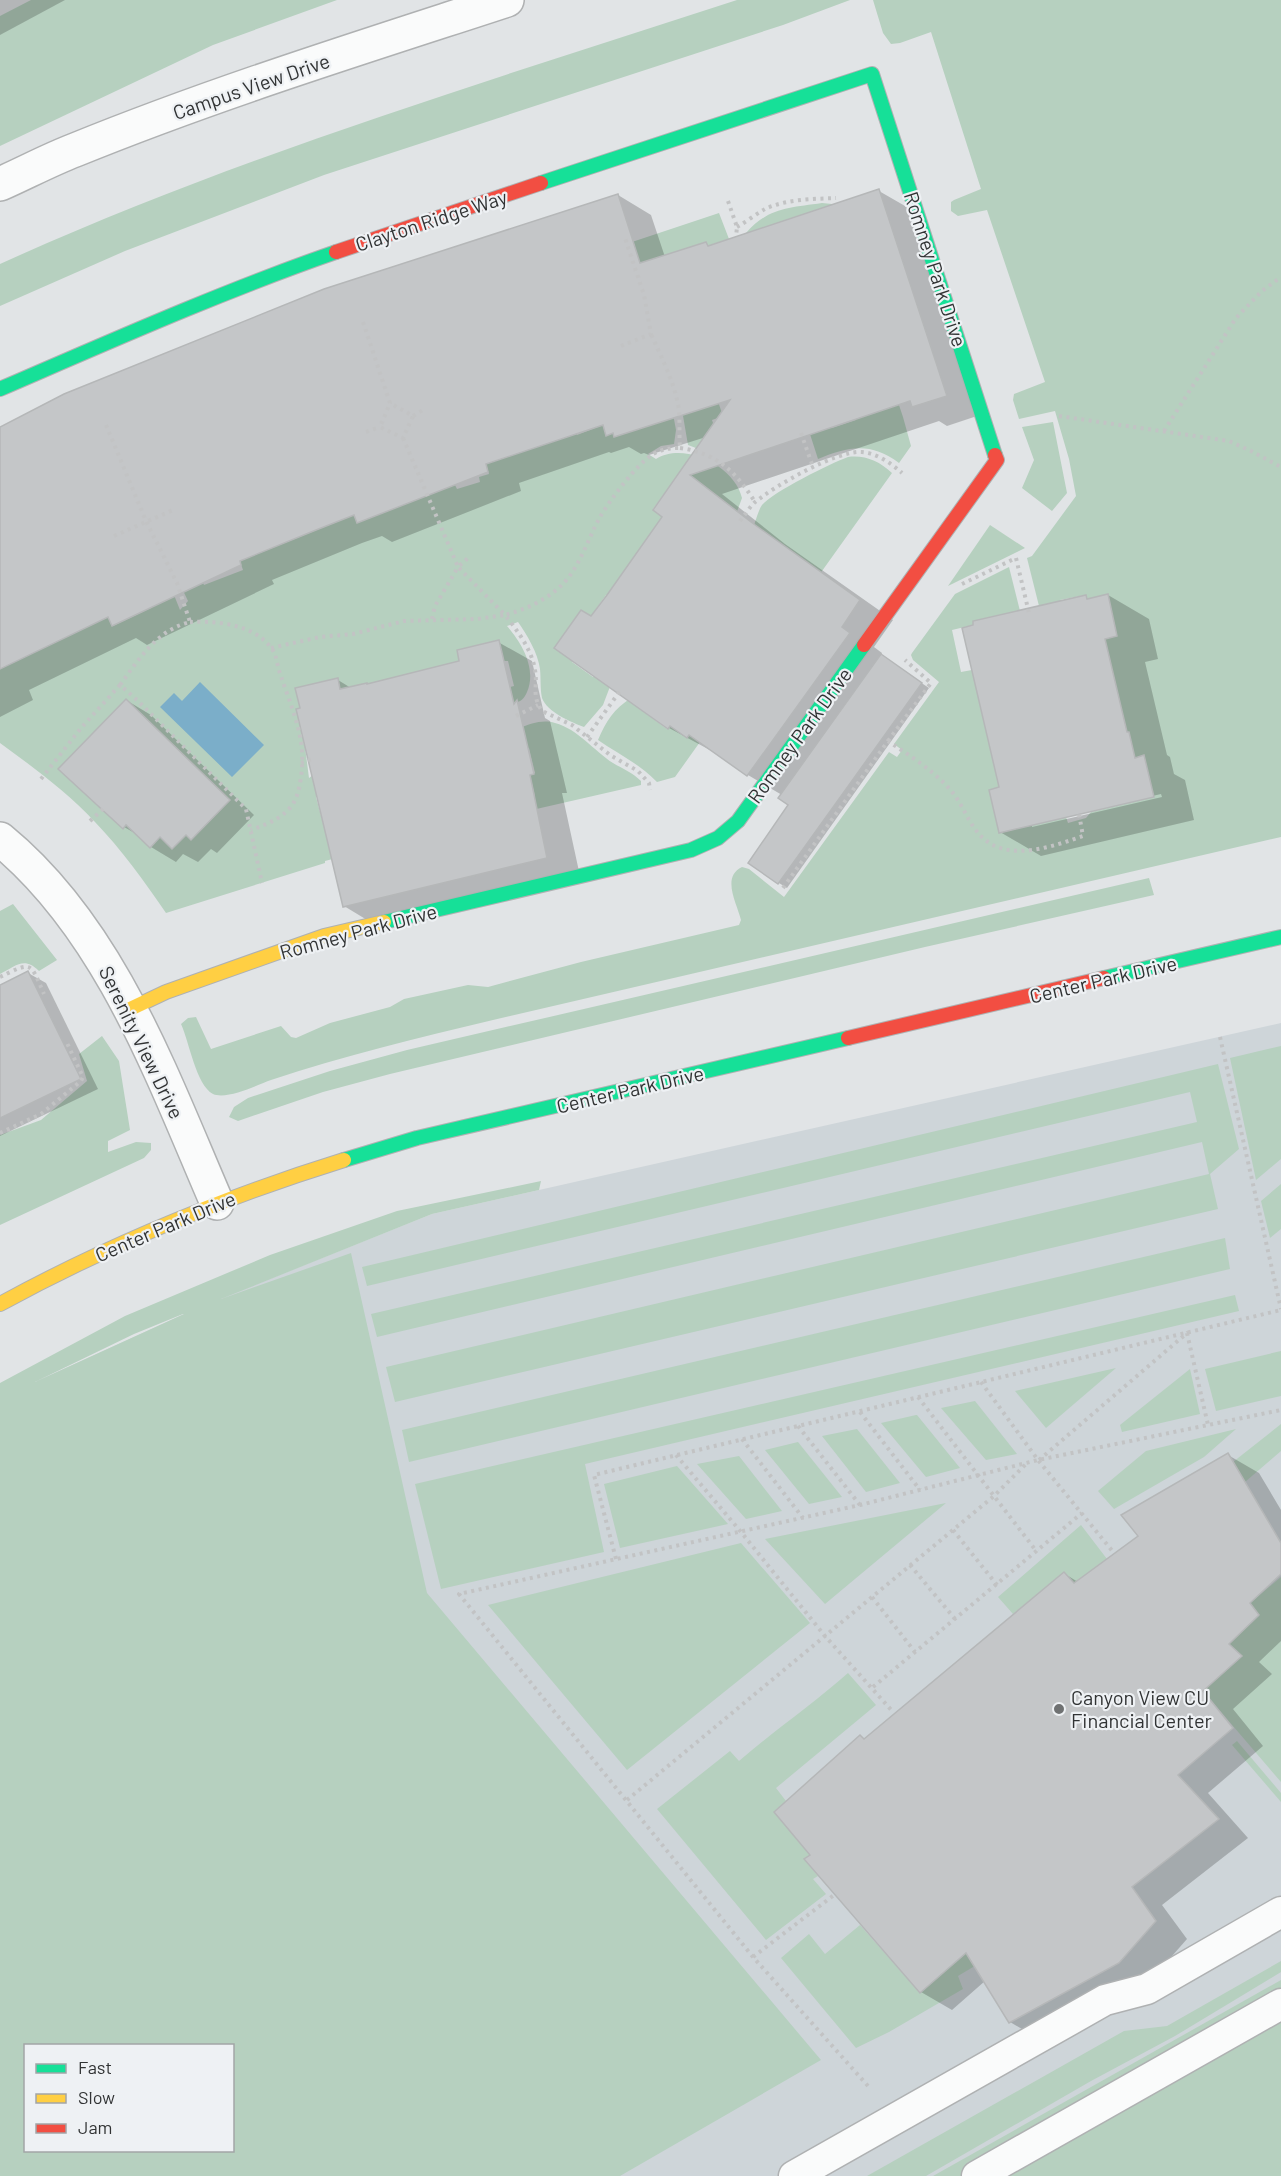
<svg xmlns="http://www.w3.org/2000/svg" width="1281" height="2176" viewBox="0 0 1281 2176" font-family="Barlow,sans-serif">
	<rect width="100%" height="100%" fill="#e1e4e6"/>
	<path fill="#ced5d9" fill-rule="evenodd" d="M 1281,1023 L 1281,2176 L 0,2176 L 0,1398 L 202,1306 L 432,1214 ZM 26,2046 L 232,2046 L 232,2150 L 26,2150 Z"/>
	<g fill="#b6d0bf" fill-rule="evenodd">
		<polygon points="31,0 337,0 213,45 0,146 0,16"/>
		<path d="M 737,0 L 850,0 L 783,25 L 324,175 L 125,251 L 0,306 L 0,264 C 238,156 489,81 737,0 Z"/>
		<path d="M 873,0 L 1281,0 L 1281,837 L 493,1020 C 418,1038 343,1056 271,1080 C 257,1085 227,1100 213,1094 C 196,1085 189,1041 181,1024 L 188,1018 L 196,1017 L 211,1049 L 281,1026 L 291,1037 L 296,1038 L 330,1023 L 390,1007 L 404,999 L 468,985 L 488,987 L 581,962 L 739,925 L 741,920 C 737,903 721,877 742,867 L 749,869 L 784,897 L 889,752 L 897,757 L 902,750 L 894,744 L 939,682 L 913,660 L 911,655 L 912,653 L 955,594 L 1009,567 L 1021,615 L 999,615 L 973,621 L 973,625 L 952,630 L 961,672 L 972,670 L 999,787 L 989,790 L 999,833 L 1066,817 L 1068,823 L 1086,818 L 1091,812 L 1154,797 L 1144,756 L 1135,758 L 1129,732 L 1127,732 L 1105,639 L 1117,636 L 1108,594 L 1087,599 L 1085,595 L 1060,600 L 1061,606 L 1040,610 L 1027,558 L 1032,556 L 1076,496 L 1069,459 L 1055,411 L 1019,419 L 1013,400 L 1014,394 L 1045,382 L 987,210 L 958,216 L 951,211 L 951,202 L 954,200 L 981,189 L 931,32 L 900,43 L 891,44 L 883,33 Z"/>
		<path d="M 822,203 L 832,204 L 903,417 L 911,446 L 899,463 C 871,442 849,446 818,459 L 809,431 L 831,424 L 832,428 L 856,420 L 856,415 L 746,233 C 769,207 789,208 822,203 Z"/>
		<polygon points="719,213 729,239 707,246 705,242 679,251 714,390 723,416 712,420 725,459 688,445 681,404 632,242"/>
		<path d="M 671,403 L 676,430 L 674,444 L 661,446 L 648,454 L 656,459 C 684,441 735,466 742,498 L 735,517 L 677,476 L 653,509 L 662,517 L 609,596 L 606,595 L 591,616 L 581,610 L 557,644 L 575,658 L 572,662 L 593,677 L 597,674 L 611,684 L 603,705 L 584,727 C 571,722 547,712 542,698 C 540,688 541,679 540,669 C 538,653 527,635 518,622 L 507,626 C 522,643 537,669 527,692 C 524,699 521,702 513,703 L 510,687 L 514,686 L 508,661 L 503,661 L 498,640 L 457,650 L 459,661 L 368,686 L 367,683 L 340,689 L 338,679 L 300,708 L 309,778 L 316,773 L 320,796 L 316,797 L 323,823 L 494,806 L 535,796 L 530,775 L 535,773 L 529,748 L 524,749 L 519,728 C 531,724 542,719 555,723 C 578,729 594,751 613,763 C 623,769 632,772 641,781 L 641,785 L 410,838 L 325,861 L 325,863 L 166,913 C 144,881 122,850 95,822 C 67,792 33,767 0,743 L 0,669 L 108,617 L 113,626 L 151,608 L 141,586 L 172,590 L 180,610 L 188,601 L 170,563 L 195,565 L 204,585 L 243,570 L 240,561 L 354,515 L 357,523 L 395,508 L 443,466 L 449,487 L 455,485 L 457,489 L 480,482 L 479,477 L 489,474 L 486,464 L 575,432 L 577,435 L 603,425 L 606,435 L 613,433 L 614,437 L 639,429 Z"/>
		<polygon points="1053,422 1067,493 1052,511 1022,488 1034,460 1022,427"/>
		<path d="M 848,457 C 865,455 879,461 892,473 L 675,777 L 657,782 C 640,764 618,754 598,740 C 606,721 614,709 631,698 L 644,712 L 667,729 L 670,726 L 687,738 L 712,703 L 755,522 C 757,517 759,509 762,505 C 773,492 831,463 848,457 Z"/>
		<polygon points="990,525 1025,548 948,586"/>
		<polygon points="1149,878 1154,895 925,947 390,1074 323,1092 238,1121 229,1117 234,1107 248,1098 330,1071 407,1050"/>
		<path d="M 13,904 L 57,960 L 39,971 C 24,956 16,966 0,974 L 0,911 Z"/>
		<polygon points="102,1036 119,1061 130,1130 108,1141 108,1152 136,1142 151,1143 151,1150 144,1158 0,1225 0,1135 41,1120 87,1081 79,1054"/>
		<polygon points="1281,1046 1281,1159 1256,1180 1230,1058"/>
		<polygon points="1218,1064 1239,1149 1210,1174 1218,1209 395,1402 386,1367 1209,1174 1202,1142 377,1337 371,1314 1197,1122 1190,1092 367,1286 362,1267"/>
		<path d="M 541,1181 L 539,1190 L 432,1214 L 221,1299 L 351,1253 L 427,1593 L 821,2060 L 620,2176 L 0,2176 L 0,1383 L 125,1316 L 270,1255 L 397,1211 ZM 183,1314 L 184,1314 L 35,1382 L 134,1334 ZM 26,2046 L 232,2046 L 232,2150 L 26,2150 Z"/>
		<polygon points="1281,1184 1281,1229 1270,1238 1261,1201"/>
		<polygon points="1225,1238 1230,1269 409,1462 402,1430"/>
		<polygon points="1235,1295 1239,1311 585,1464 604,1552 441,1589 415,1484"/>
		<polygon points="1281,1351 1281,1396 1216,1411 1205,1369"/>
		<polygon points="1116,1368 1046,1428 1015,1391"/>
		<polygon points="1190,1369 1200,1414 1122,1432 1120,1425"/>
		<polygon points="975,1401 1017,1454 986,1460 941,1408"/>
		<polygon points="916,1415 917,1415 960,1468 926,1477 881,1423"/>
		<polygon points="1281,1424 1281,1451 1245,1482 1233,1462"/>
		<polygon points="857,1429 900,1483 866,1492 822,1436"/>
		<polygon points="1236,1429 1204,1457 1114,1509 1098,1491 1146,1451"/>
		<polygon points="798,1442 842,1497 809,1504 765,1450"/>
		<polygon points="739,1456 782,1511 746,1519 697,1464"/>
		<polygon points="677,1466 728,1524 620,1548 604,1484"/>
		<polygon points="946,1503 825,1604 765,1539"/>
		<polygon points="1081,1525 1107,1559 1084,1595 1064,1572 1013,1614 998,1597"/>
		<polygon points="741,1543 810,1623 627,1770 488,1605"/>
		<polygon points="1281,1577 1281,1782 1203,1691 1242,1656 1229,1644 1259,1616 1250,1603"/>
		<path d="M 848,1673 L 876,1705 L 776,1788 L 786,1801 L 774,1812 L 810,1855 L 804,1859 L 818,1876 L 813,1879 L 826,1894 L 766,1940 L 657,1809 L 730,1751 L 739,1761 C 775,1730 813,1704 848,1673 Z"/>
		<polygon points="1237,1741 1281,1793 1281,1802 1232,1745"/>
		<polygon points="1051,1876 1025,1936 958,1976 963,1989 889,2032 856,2048 781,1958 809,1934 825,1954 860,1925 920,1993"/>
		<polygon points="1281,1961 1281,1972 1175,2036 1091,2081 926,2176 867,2176 1124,2031 1167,2026"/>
		<polygon points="1281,1980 1281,2176 933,2176"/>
	</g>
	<polygon fill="#7baec9" points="200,682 264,745 232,777 160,707 174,693 182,701"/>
	<g fill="#0003" fill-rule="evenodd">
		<polygon points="0,0 65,0 0,35"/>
		<polygon points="879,191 912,210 980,415 947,426 939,421 722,494 785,544 893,620 874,647 882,653 881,656 929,688 787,888 779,883 791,805 782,795 748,775 721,756 669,728 592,618 664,516 706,437 649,455 644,453 641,454 629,447 611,453 609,452 519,483 521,491 392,542 382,536 362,543 272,580 274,584 147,645 136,638 29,690 33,700 0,717 0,428 618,195 651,215 665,257 705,243 711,247"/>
		<path d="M 1108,595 L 1149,619 L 1158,659 L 1145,662 L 1167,755 L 1170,757 L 1174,774 L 1185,780 L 1194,820 L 1041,856 L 1000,832 L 1000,788 L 1085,597 L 1091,600 ZM 1161,794 L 1162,797 L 1032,827 L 1032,824 Z"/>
		<polygon points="498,642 532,661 545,718 550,721 567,793 562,793 580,876 377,926 344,906 338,680 351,688 461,662"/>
		<polygon points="126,700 151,715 254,815 217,853 211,849 198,862 183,854 176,862 151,847 140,836 124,827"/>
		<polygon points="28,973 46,983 98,1089 0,1136 0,987"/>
		<polygon points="1228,1455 1259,1473 1281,1510 1281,1641 1259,1662 1272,1674 1233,1709 1263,1746 1208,1793 1248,1838 1162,1905 1187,1939 1150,1981 1041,2040 1010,2022 985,1981 952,2010 921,1992 812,1855 860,1737 866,1740 1065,1574 1078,1582 1141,1536"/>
	</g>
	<g fill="#c4c6c8" stroke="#b5b7b8" stroke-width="1.5">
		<polygon points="879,189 947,396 912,407 910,401 690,475 751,522 860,600 842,627 850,633 747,776 689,735 687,738 670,726 668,729 554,648 581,610 591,616 607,595 662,517 653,510 730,400 614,437 613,433 606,436 603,425 486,464 488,472 357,523 354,515 316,530 240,561 241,565 112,626 108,617 0,669 0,427 64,394 324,289 618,194 640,263 706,242 708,246"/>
		<polygon points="1108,594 1117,636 1105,639 1127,732 1129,732 1135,758 1144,755 1154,797 999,833 989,790 999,787 962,628 973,625 973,621 1086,595 1087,599"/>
		<polygon points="499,640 514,704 517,700 534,774 530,775 547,858 343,907 296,709 300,708 295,688 338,678 340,689 367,683 367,684 459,661 457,650"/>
		<polygon points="881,654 922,683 778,884 748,863 788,805 778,798"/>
		<polygon points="126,699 230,800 191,840 186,835 172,849 160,837 150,848 126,825 123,829 58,769"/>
		<polygon points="28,971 81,1079 0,1118 0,985"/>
		<polygon points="1228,1453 1281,1543 1281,1574 1250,1603 1259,1615 1229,1644 1242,1656 1203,1691 1233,1728 1178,1775 1219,1819 1132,1887 1156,1921 1119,1963 1009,2023 966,1953 920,1993 804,1859 810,1855 774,1812 860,1735 864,1739 1064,1572 1074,1583 1138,1536 1121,1515"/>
	</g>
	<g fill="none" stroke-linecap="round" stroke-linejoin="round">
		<g stroke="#afb1b2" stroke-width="33">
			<g id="lane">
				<polyline points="794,2176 1105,2000 1147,1989 1281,1912"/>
				<polyline points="977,2176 1281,2004"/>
			</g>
		</g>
		<g stroke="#afb1b2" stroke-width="36">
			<g id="street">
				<path d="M 0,184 C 25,173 49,160 75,150 C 215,93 363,47 507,0"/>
				<path d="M 0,839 C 110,929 162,1076 217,1203"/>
			</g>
		</g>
		<g stroke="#afb1b2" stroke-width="16">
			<g id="fast">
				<polyline points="541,183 872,74 995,455"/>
				<path d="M 0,389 C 111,341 221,292 336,252"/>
				<polyline points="384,922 691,850 718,838 738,821 864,645"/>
				<polyline points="1104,978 1281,937"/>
				<polyline points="344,1160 417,1138 848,1038"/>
			</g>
		</g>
		<g stroke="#afb1b2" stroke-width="16">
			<g id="slow">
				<polyline points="130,1009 166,992 324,936 384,922"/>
				<path d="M 0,1304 C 110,1244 225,1197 344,1160"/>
			</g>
		</g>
		<g stroke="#afb1b2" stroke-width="16">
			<g id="jam">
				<polyline points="336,252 541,183"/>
				<polyline points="864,645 997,460 995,455"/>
				<polyline points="848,1038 1104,978"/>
			</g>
		</g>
		<g stroke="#c2c3c4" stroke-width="4" stroke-dasharray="3 4.5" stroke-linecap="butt">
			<polyline points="728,201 737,227 736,237"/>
			<path d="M 737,227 C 746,222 756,214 765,209 C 786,199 813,199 836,198"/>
			<polyline points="363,322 390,403 380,427 403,438 413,416 390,403"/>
			<polyline points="621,346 651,334 644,295 625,238"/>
			<polyline points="413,416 423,410"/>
			<polyline points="1059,416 1229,441 1251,451 1281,467"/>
			<path d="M 106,425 L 146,521 L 177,583 L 190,622 C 157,630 139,659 120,685"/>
			<polyline points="1164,431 1236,318 1262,291 1281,277"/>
			<polyline points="366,432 380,427"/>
			<polyline points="801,433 813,467"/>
			<polyline points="403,438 458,567 469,557"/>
			<path d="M 680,448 C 717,453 736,472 755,502"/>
			<path d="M 740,521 C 745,515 749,508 754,503 C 774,486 837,450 862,452 C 876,453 891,463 902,473"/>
			<polyline points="114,536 173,510"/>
			<polyline points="962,584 1016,558 1029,613"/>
			<path d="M 432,619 L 435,606 L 458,567 L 505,615 C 528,609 553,597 568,578 C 582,560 589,537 600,517 C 610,500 636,465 653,454 C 662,449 670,448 680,448 C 679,436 680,423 679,410 C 675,383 662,359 651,334"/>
			<path d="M 190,622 C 212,621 241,623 260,637 C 266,641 272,648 275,654 C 277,661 278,669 281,676 C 288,698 301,728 302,751 C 303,766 301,791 293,804 C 282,819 267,824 251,830"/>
			<path d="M 271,648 L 320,637 L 353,634 L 404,621 L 477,619 L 505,615 C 517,630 532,650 535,670 C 538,686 531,695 542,711 L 572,725 L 610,755 L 638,771 L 649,783 L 650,790"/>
			<polyline points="516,716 538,705"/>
			<polyline points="587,737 620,691"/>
			<polyline points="888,741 931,683 905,660"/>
			<polyline points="301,763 312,759"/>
			<polyline points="41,779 81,728 120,685 138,701 246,809 262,883"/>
			<polyline points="90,821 103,809"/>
			<path d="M 783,888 L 888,741 C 910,756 935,771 953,793 C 964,807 970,827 984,839 C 1011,862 1054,846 1083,836 L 1079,814"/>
			<path d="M 0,977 C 33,961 30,962 44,994"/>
			<polyline points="1220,1037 1281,1309"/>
			<polyline points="0,1133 41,1114 81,1081 83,1077 66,1041"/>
			<polyline points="981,1382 1038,1460 1114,1553"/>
			<polyline points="918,1397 1037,1552"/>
			<polyline points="860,1412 920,1490"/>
			<polyline points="798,1426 860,1505"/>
			<polyline points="742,1439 803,1518"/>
			<polyline points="676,1455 741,1532 825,1636 893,1712"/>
			<polyline points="1039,1460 1187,1333 1208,1425"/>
			<polyline points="953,1530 997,1585"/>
			<polyline points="616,1559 594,1475 1281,1310"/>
			<polyline points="910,1565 955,1619"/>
			<polyline points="872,1597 915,1652"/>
			<polyline points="873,1687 1082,1513"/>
			<polyline points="627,1800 994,1496 1026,1464"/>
			<polyline points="753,1957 834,1895"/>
			<polyline points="868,2086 753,1957 459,1594 860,1505 1038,1460 1281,1410"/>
		</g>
		<use href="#lane" stroke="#fafbfb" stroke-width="30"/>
		<use href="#street" stroke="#fafbfb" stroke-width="33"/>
		<use href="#fast" stroke="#16e098" stroke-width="14"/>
		<use href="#slow" stroke="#ffcf43" stroke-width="14"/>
		<use href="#jam" stroke="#f24e42" stroke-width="14"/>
	</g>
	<circle fill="#6f7172" stroke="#eef1f4" stroke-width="2" cx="1059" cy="1709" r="6"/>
	<g text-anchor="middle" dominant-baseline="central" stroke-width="4.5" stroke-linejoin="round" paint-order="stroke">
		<g font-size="20" fill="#313334" stroke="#eef1f4">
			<text transform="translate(251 86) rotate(-19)">Campus View Drive</text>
			<text transform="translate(431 220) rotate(-18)">Clayton Ridge Way</text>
			<text transform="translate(936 269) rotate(72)">Romney Park Drive</text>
			<text transform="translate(799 735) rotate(-54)">Romney Park Drive</text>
			<text transform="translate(358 931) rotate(-15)">Romney Park Drive</text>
			<text transform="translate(1103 979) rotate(-13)">Center Park Drive</text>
			<text transform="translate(142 1042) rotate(64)">Serenity View Drive</text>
			<text transform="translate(630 1089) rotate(-13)">Center Park Drive</text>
			<text transform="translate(165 1226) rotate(-23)">Center Park Drive</text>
		</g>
		<g font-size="20" fill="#313334" stroke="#eef1f4" text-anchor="start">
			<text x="1071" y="1697">Canyon View CU<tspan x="1071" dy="23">Financial Center</tspan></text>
		</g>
	</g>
	<rect x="24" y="2044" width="210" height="108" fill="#eef1f4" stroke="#a2a5a7" stroke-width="1.5"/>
	<rect x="36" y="2064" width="30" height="9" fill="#16e098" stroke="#a2a5a7" stroke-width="1.5"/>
	<text x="78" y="2074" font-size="18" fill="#313334">Fast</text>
	<rect x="36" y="2094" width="30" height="9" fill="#ffcf43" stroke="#a2a5a7" stroke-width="1.5"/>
	<text x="78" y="2104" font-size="18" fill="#313334">Slow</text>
	<rect x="36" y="2124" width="30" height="9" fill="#f24e42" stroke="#a2a5a7" stroke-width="1.5"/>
	<text x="78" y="2134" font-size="18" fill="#313334">Jam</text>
</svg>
